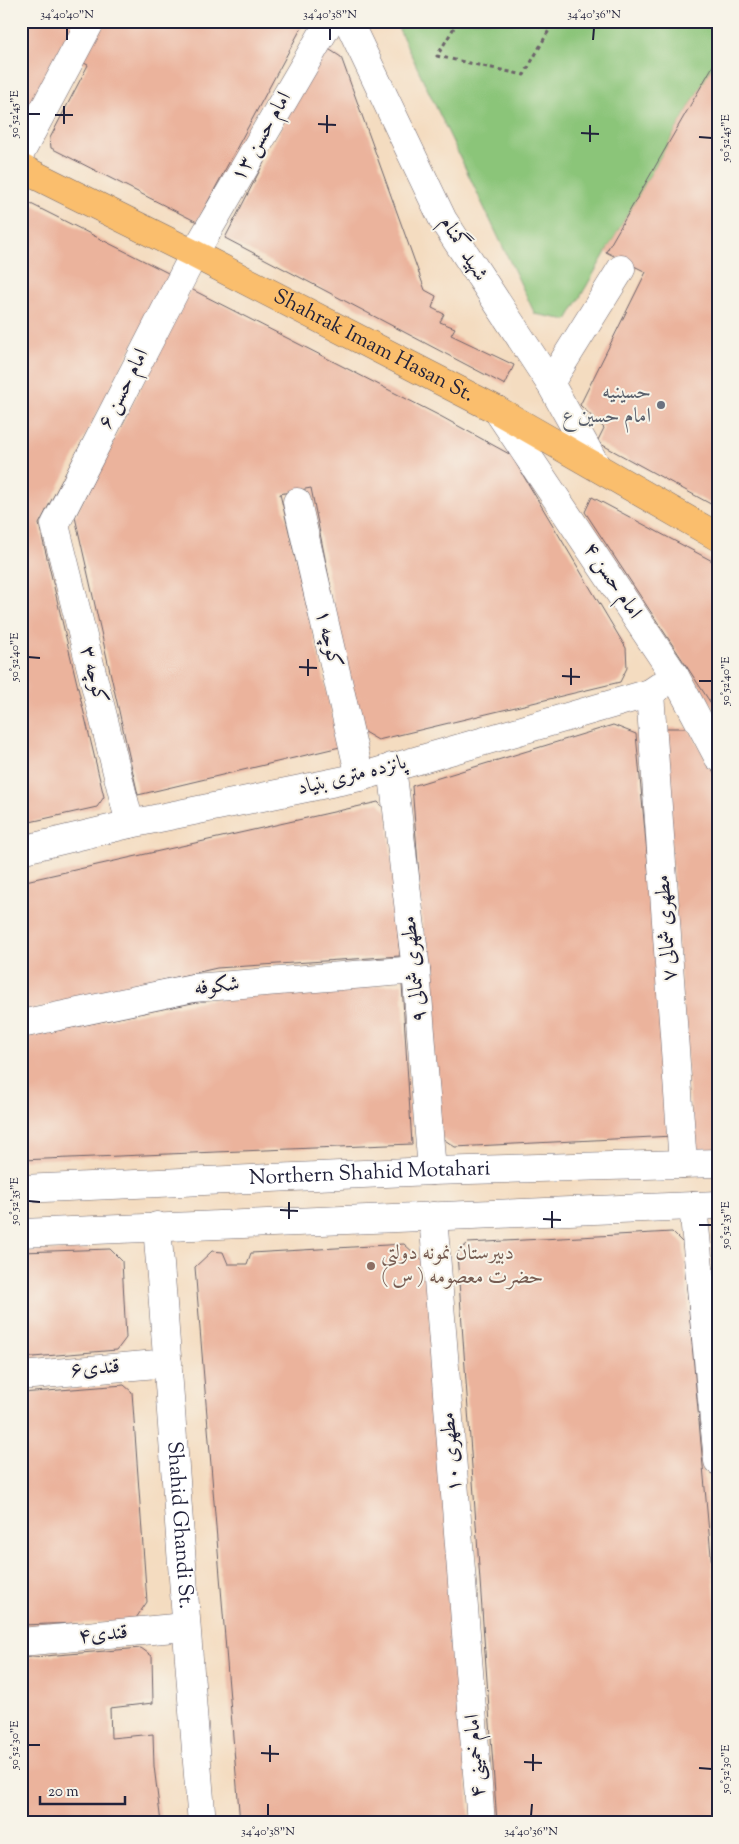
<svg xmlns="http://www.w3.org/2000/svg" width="739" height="1844" viewBox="0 0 739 1844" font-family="'Sorts Mill Goudy',Amiri,serif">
	<rect width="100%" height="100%" fill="#f7f3e8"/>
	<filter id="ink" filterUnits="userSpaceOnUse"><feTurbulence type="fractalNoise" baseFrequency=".02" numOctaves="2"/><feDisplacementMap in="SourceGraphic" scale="10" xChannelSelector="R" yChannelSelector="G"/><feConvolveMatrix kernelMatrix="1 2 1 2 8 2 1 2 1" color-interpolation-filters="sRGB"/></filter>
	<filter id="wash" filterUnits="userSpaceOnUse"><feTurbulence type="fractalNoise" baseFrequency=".0096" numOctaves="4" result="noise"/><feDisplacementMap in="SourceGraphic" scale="20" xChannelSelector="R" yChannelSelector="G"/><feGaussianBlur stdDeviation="1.12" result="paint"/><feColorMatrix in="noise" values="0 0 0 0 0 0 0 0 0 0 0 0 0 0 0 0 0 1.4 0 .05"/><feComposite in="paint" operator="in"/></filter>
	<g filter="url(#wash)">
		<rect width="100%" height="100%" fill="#f4dcc0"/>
		<polygon fill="#8bc579" stroke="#56745a" points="395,21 718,21 718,57 567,320 535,314"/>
		<g id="blocks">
			<g fill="#ebb39c">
				<polygon points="21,21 76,21 21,124"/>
				<polygon points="103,21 305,21 197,222 51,148 50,138 88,65 80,61"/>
				<polygon points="324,46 341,57 425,290 436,296 432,308 444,314 440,322 455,328 451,335 514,365 505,385 225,238"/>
				<polygon points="718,57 718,508 597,442 604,428 580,405 646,272 606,252"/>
				<polygon points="21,199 170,274 39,524 104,797 97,807 21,824"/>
				<polygon points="191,289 442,417 511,455 626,648 627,668 620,682 378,740 359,729 311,488 294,491 280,494 340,747 138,795 75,517"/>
				<polygon points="592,497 718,564 718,714 585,512"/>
				<polygon points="613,725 636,734 673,1136 455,1147 439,1136 412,786"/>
				<polygon points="662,728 688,728 718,779 718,1154 694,1155"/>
				<polygon points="378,802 387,812 400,956 217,968 21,1012 21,882"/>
				<polygon points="402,984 412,1144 21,1160 21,1038 207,1000"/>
				<polygon points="672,1232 683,1243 718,1633 718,1823 497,1823 457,1253 468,1243"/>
				<polygon points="404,1244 426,1264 470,1823 240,1823 195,1267 212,1251 223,1252 228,1264 247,1264 251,1253"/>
				<polygon points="110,1249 122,1261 126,1338 117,1350 21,1358 21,1252"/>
				<polygon points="124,1385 132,1392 147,1602 134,1621 21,1625 21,1393"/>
				<polygon points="141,1648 152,1656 153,1703 110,1708 111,1738 153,1734 154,1766 161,1823 21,1823 21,1658"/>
			</g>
		</g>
	</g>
	<g filter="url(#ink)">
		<use href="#blocks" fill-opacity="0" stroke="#6c636a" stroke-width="1"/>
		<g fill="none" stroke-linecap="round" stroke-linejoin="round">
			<g stroke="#6c636a" stroke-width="29">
				<g id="minor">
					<polyline points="348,21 443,220 550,383 597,467"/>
					<polyline points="21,152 91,21"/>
					<polyline points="550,383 621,269"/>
					<polyline points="497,410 675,676 718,757"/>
					<polyline points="297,502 360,777"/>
					<polyline points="650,693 683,1164"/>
					<polyline points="392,767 416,970 432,1171"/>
					<polyline points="130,824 55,525 194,254 330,21"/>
					<polyline points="21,850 130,824 360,777 650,693 675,676"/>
					<polyline points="21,1024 193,988 416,970"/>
					<path id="s1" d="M 21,1189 L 432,1171 L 718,1163"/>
					<polyline points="693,1206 718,1461"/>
					<polyline points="433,1216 481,1823"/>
					<path id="s2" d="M 157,1226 C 173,1425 185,1624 202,1823"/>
					<polyline points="21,1233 718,1205"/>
					<polyline points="21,1376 168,1363"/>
					<polyline points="21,1642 185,1627"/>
				</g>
			</g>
			<g stroke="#6c636a" stroke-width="29">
				<g id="major">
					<path id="s3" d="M 21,168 L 194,254 L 497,410 L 718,537"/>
				</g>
			</g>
			<polyline stroke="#6c636a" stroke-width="3" stroke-dasharray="4 4" stroke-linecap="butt" points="458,21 437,56 524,75 554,21"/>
			<use href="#minor" stroke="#fff" stroke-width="28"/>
			<use href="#major" stroke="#fabe6d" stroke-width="28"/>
		</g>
	</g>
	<path fill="none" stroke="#22223b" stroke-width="2" d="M 67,40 L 67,28M 330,40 L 330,28M 593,40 L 594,28M 28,114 L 40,114M 55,115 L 73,115M 64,124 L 64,106M 318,124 L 336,125M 327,133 L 327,115M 581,133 L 599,134M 699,137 L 712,138M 590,142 L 590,125M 28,657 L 40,658M 299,667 L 317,668M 308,676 L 308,659M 562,676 L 580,677M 699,681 L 712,681M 571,685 L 571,668M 28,1201 L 40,1202M 280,1210 L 298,1211M 289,1219 L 289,1202M 543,1219 L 561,1220M 699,1225 L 712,1225M 552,1228 L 552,1211M 28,1745 L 40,1745M 261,1753 L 279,1754M 270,1762 L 270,1745M 524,1762 L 542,1763M 699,1768 L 712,1769M 533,1771 L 533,1754M 268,1816 L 268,1804M 531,1816 L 532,1804"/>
	<circle fill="#6b7280" stroke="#f7f3e8" stroke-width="2" cx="661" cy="405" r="5"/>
	<circle fill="#8d6e63" stroke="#f7f3e8" stroke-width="2" cx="371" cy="1266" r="5"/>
	<g text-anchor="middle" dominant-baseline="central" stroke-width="4" stroke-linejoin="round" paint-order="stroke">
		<g font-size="21" fill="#22223b" stroke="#f7f3e8">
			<text transform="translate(262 137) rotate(-60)">امام حسن ۱۳</text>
			<text transform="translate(463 249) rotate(58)">شهید گمنام</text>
			<text stroke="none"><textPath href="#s3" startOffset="395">Shahrak Imam Hasan St.</textPath></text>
			<text transform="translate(124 389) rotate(-63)">امام حسن ۶</text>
			<text transform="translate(612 581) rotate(56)">امام حسن ۴</text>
			<text transform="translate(328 639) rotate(77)">کوچه ۱</text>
			<text transform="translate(93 675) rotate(76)">کوچه ۳</text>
			<text transform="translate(352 776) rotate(-14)">پانزده متری بنیاد</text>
			<text transform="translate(667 928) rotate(-94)">مطهری شمالی ۷</text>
			<text transform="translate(415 969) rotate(-96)">مطهری شمالی ۹</text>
			<text transform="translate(217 987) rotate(-6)">شکوفه</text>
			<text stroke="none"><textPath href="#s1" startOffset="349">Northern Shahid Motahari</textPath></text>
			<text transform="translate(95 1369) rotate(-5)">قندی۶</text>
			<text transform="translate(452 1452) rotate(-95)">مطهری ۱۰</text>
			<text stroke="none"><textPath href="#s2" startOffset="300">Shahid Ghandi St.</textPath></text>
			<text transform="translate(103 1635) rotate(-5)">قندی۴</text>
			<text transform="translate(476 1756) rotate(-94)">امام خمینی ۴</text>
		</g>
		<g font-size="21" fill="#5b616d" stroke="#f7f3e8" text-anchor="end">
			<text x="651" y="393">حسینیه<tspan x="651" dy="24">امام حسین ع</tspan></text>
		</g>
		<g font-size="21" fill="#785e54" stroke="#f7f3e8" text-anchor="start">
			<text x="381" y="1254">دبیرستان نمونه دولتی<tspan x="381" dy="24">حضرت معصومه ( س )</tspan></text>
		</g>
	</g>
	<rect width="739" height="1844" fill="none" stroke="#f7f3e8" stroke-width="55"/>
	<path d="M40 1796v8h85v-8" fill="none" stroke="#22223b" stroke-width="2.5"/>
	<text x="48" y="1796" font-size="15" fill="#22223b" stroke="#f7f3e8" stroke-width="4" paint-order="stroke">20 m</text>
	<rect x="28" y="28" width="684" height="1788" fill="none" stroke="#22223b" stroke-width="2"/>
	<g font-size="12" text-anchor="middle" fill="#22223b">
		<text x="67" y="18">34°40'40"N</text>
		<text x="330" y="18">34°40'38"N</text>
		<text x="594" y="18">34°40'36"N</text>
		<text transform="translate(14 114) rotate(-90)" y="4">50°52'45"E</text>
		<text transform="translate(725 138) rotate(-90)" y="4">50°52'45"E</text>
		<text transform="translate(14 657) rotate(-90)" y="4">50°52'40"E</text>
		<text transform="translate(725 681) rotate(-90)" y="4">50°52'40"E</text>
		<text transform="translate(14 1201) rotate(-90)" y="4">50°52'35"E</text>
		<text transform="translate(725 1225) rotate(-90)" y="4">50°52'35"E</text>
		<text transform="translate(14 1745) rotate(-90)" y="4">50°52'30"E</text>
		<text transform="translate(725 1769) rotate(-90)" y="4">50°52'30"E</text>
		<text x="268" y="1835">34°40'38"N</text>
		<text x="531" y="1835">34°40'36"N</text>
	</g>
</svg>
